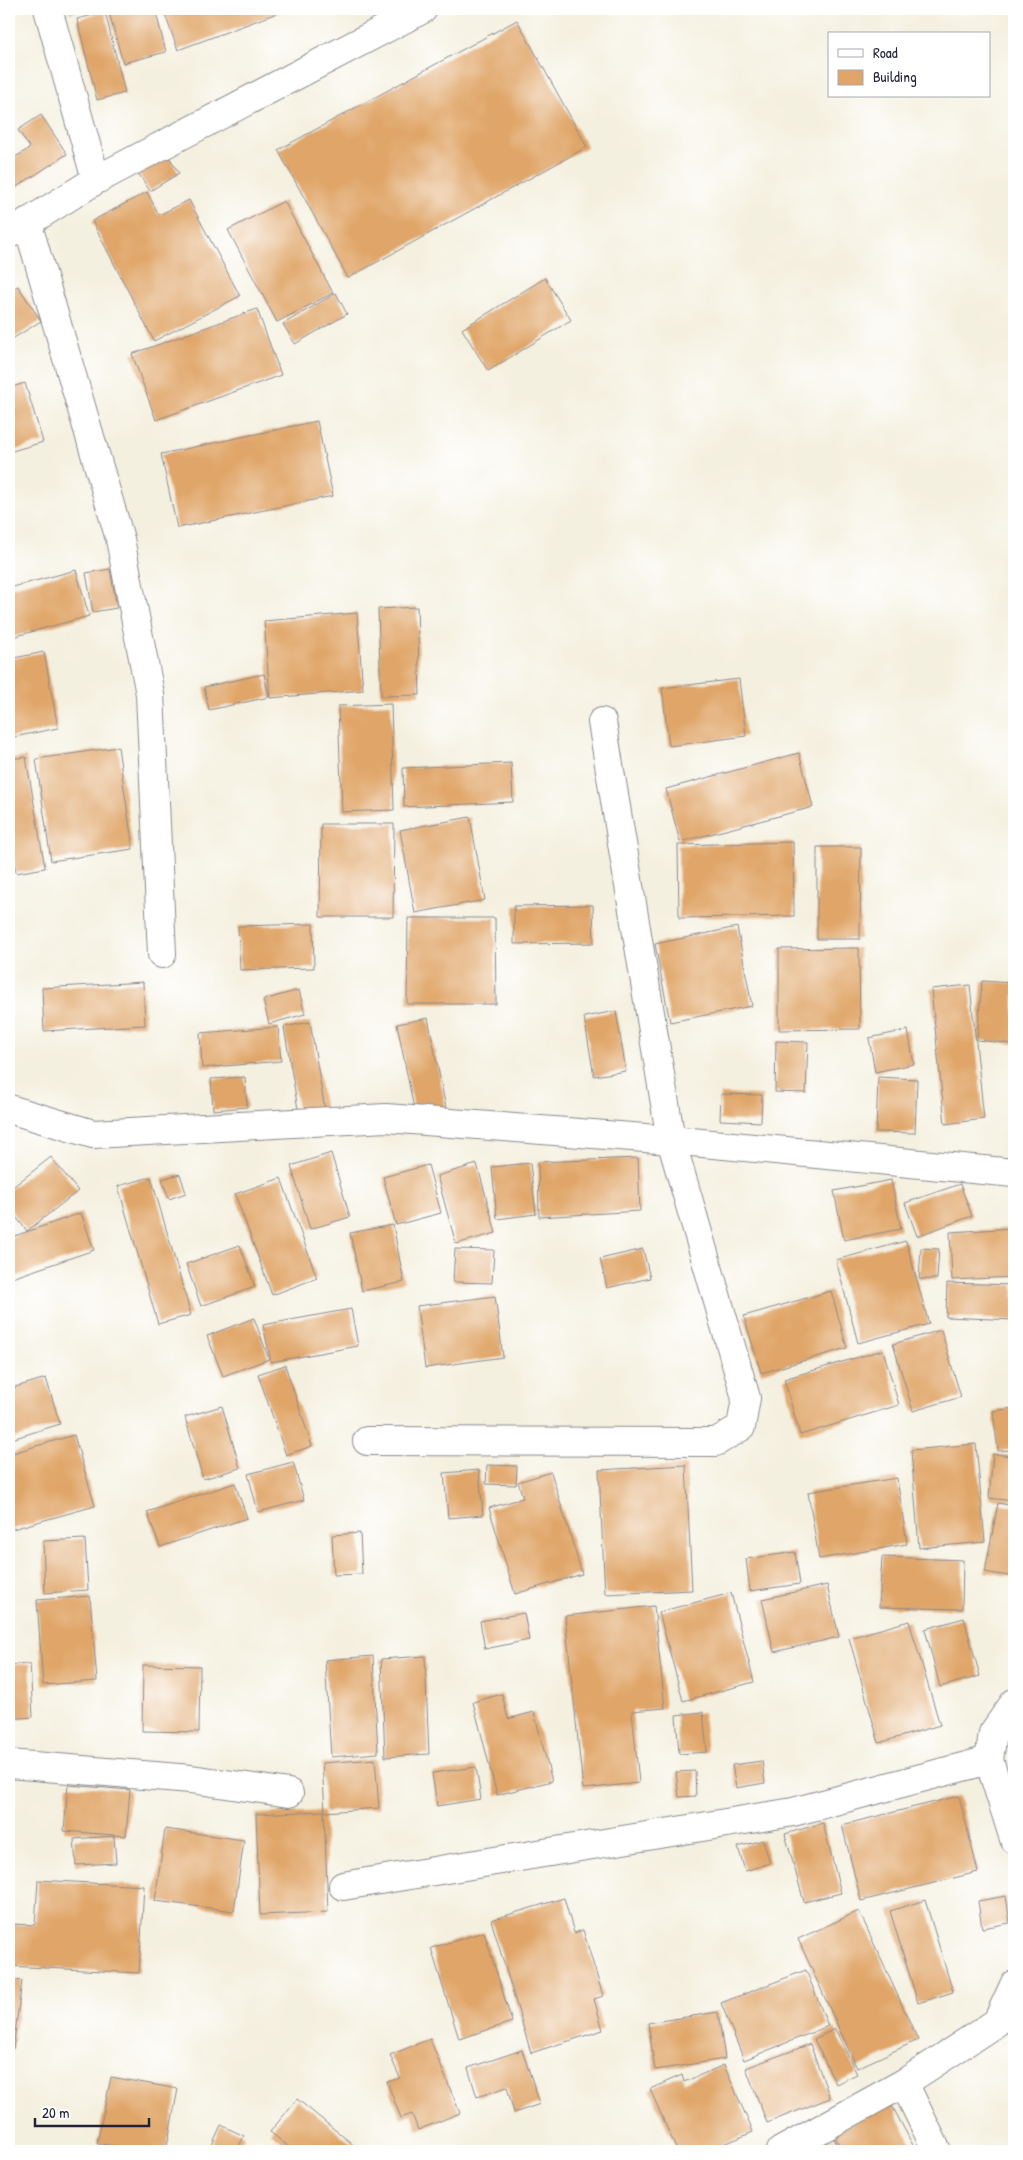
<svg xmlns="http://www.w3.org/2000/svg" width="1023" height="2160" viewBox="0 0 1023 2160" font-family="'Patrick Hand',sans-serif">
	<rect width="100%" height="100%" fill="#fff"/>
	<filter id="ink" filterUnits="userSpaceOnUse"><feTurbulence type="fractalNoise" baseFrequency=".02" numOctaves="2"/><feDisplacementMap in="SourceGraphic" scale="10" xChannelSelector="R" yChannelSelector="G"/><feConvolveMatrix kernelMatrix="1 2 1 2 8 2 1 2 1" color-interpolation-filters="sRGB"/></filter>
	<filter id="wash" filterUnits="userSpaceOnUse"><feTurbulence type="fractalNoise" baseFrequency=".0096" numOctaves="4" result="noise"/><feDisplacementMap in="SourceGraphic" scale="20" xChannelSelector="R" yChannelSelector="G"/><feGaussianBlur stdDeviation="1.12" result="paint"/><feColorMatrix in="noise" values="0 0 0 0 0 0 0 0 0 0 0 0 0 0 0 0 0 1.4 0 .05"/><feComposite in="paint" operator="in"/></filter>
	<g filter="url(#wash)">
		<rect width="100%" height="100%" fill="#f4f0df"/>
		<g id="blocks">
			<g fill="#e0a567">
				<polygon points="69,9 85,9 70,13"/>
				<polygon points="108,9 155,9 166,52 123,63"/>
				<polygon points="163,9 288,9 178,50"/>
				<polygon points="105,12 125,93 97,100 77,19"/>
				<polygon points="517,20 587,147 348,278 278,150"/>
				<polygon points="41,115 67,154 9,192 9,161 30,148 18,130"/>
				<polygon points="167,154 179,173 150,191 138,173"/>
				<polygon points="147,192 159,215 189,200 240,296 154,341 92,221"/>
				<polygon points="284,201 333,293 277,322 228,230"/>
				<polygon points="545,278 571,320 488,371 462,329"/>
				<polygon points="18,286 41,321 9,341 9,291"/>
				<polygon points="336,293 347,314 295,344 283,324"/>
				<polygon points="257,309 281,375 156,420 132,354"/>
				<polygon points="25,383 43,442 9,452 9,388"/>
				<polygon points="317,421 333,496 177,528 161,454"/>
				<polygon points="110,569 117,608 93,612 86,573"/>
				<polygon points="76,570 89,616 9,638 9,588"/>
				<polygon points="417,607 420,695 381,696 378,609"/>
				<polygon points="357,613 363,690 270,698 264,621"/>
				<polygon points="44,652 58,728 9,738 9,659"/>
				<polygon points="264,674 269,697 209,710 204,687"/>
				<polygon points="739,679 746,736 669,746 662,688"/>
				<polygon points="391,704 394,810 342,812 338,706"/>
				<polygon points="118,747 133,849 51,861 36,759"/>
				<polygon points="799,753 813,807 680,842 666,789"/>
				<polygon points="26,757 45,868 16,873 9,831 9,759"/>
				<polygon points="511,763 513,802 404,807 403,768"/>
				<polygon points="470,817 485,900 415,913 400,830"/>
				<polygon points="321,824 394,824 393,917 320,917"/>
				<polygon points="793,842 794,916 679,918 678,845"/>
				<polygon points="817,847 861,847 860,939 817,939"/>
				<polygon points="593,905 594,943 514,944 514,906"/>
				<polygon points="408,918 495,918 496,1004 407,1004"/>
				<polygon points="313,924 314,968 240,970 238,926"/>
				<polygon points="737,927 752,1006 670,1022 655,944"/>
				<polygon points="859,948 860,1029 779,1030 779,949"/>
				<polygon points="982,981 1014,983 1014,1044 977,1040"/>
				<polygon points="143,982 145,1025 44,1031 42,988"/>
				<polygon points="970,985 984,1119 945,1124 931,989"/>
				<polygon points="299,990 305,1014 269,1024 263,1000"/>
				<polygon points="616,1011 626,1071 594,1076 584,1017"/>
				<polygon points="428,1018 446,1108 415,1114 397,1024"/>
				<polygon points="310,1022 325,1110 299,1115 284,1027"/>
				<polygon points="278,1027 281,1061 202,1068 200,1033"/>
				<polygon points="908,1030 914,1064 875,1072 869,1038"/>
				<polygon points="776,1041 808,1042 806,1093 775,1092"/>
				<polygon points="245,1077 247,1107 213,1110 211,1079"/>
				<polygon points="878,1077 917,1079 915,1133 876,1132"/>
				<polygon points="721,1094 762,1095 761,1122 720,1120"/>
				<polygon points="331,1153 350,1217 310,1229 291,1166"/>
				<polygon points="51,1157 78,1191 27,1231 9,1208 9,1190"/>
				<polygon points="638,1158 640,1211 539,1217 538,1162"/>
				<polygon points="530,1163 536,1214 497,1219 492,1167"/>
				<polygon points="477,1164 496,1233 456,1244 437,1176"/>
				<polygon points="428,1165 441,1213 396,1225 383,1177"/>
				<polygon points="180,1174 186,1193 169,1199 162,1179"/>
				<polygon points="151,1177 191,1315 158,1324 118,1186"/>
				<polygon points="281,1178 317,1278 272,1295 235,1194"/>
				<polygon points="891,1180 901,1229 844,1240 834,1191"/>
				<polygon points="960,1184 972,1216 917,1236 905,1203"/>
				<polygon points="81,1213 94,1250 9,1279 9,1238"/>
				<polygon points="393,1225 404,1282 362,1291 350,1233"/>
				<polygon points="1014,1228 1014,1277 952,1280 950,1232"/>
				<polygon points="906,1241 929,1324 858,1343 836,1260"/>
				<polygon points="240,1245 255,1287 201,1306 186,1264"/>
				<polygon points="921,1248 939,1249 937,1279 919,1279"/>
				<polygon points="455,1249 494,1250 492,1283 453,1282"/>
				<polygon points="643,1249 650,1278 607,1288 600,1259"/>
				<polygon points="947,1283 1014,1285 1014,1320 946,1317"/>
				<polygon points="831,1291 847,1348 761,1373 744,1316"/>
				<polygon points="495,1296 503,1357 425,1368 417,1306"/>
				<polygon points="351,1309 358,1346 271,1362 263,1325"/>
				<polygon points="254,1318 269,1359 223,1376 207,1336"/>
				<polygon points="941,1330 961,1397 913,1411 893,1344"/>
				<polygon points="883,1350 899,1405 800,1435 784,1379"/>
				<polygon points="285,1365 312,1446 286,1455 258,1374"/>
				<polygon points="46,1378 60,1424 9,1440 9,1389"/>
				<polygon points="222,1406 240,1468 203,1479 185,1417"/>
				<polygon points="1014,1408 1014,1450 998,1451 993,1411"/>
				<polygon points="74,1435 95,1506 9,1530 9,1454"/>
				<polygon points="976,1444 985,1542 919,1548 911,1450"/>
				<polygon points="993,1454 1014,1456 1014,1501 989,1498"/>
				<polygon points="293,1462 304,1500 258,1512 248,1474"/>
				<polygon points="487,1465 517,1466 516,1485 486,1484"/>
				<polygon points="686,1465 692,1590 605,1594 599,1470"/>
				<polygon points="479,1470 483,1515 448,1518 444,1473"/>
				<polygon points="551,1472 582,1574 515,1594 489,1508 523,1498 518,1482"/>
				<polygon points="897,1478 907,1544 819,1559 808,1492"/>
				<polygon points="235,1483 247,1518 160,1547 147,1512"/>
				<polygon points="998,1503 1014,1506 1014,1577 985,1572"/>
				<polygon points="360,1533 362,1574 334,1575 332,1535"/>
				<polygon points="85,1539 88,1590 45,1593 43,1541"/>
				<polygon points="795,1552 800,1584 750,1591 746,1559"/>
				<polygon points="882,1557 963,1560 962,1609 879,1607"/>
				<polygon points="827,1585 839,1637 774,1652 762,1599"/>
				<polygon points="731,1593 754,1682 683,1701 659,1612"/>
				<polygon points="90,1596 97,1681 43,1685 37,1600"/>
				<polygon points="654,1606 665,1708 632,1711 639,1783 583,1789 565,1616"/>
				<polygon points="524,1613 529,1640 485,1649 480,1621"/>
				<polygon points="964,1618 980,1676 940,1687 925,1629"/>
				<polygon points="909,1621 940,1725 879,1743 849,1638"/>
				<polygon points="373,1656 378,1753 331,1757 325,1660"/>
				<polygon points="425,1656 429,1754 385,1757 381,1659"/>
				<polygon points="30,1664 33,1717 9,1719 9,1665"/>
				<polygon points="143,1665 200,1666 199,1732 142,1731"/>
				<polygon points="502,1694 508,1719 534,1712 552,1781 497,1795 473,1702"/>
				<polygon points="703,1712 707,1752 679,1754 676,1715"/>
				<polygon points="375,1759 379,1808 325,1812 322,1763"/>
				<polygon points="762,1761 765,1783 736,1788 732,1765"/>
				<polygon points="476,1767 481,1799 437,1806 432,1773"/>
				<polygon points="695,1771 696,1796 679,1797 676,1772"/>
				<polygon points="68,1785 130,1790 126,1836 64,1831"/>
				<polygon points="959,1796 978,1872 861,1901 842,1825"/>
				<polygon points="324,1811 328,1912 260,1915 256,1814"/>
				<polygon points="823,1823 841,1893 804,1902 785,1834"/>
				<polygon points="165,1829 244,1840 234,1911 155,1901"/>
				<polygon points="114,1836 116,1863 76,1865 74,1839"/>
				<polygon points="763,1840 770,1863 745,1871 738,1847"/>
				<polygon points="38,1880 144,1886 139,1973 9,1966 9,1924 35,1925"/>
				<polygon points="1006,1896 1010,1923 982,1928 978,1901"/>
				<polygon points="564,1898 574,1933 583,1930 603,1996 594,1999 603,2030 531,2053 491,1920"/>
				<polygon points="925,1900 953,1992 918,2003 890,1911"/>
				<polygon points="859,1911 918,2040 857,2068 798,1939"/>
				<polygon points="484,1932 512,2022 459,2039 431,1948"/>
				<polygon points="806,1970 828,2026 744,2060 721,2003"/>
				<polygon points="9,1979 22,1981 13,2049 9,2048"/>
				<polygon points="718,2012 725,2059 655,2070 648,2023"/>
				<polygon points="835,2029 857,2074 836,2084 814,2039"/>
				<polygon points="430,2039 460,2113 418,2130 412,2114 401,2118 387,2082 400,2078 390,2055"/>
				<polygon points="810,2044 830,2098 767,2123 746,2068"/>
				<polygon points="522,2050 540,2104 514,2113 507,2087 477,2097 468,2068"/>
				<polygon points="724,2065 753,2132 722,2145 724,2151 677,2151 650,2089 682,2075 684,2082"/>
				<polygon points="111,2077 178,2089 166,2151 141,2151 97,2143"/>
				<polygon points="297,2099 356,2147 353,2151 294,2151 270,2132"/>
				<polygon points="890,2102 916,2151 843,2151 833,2133"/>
				<polygon points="221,2125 244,2136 237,2151 219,2151 211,2147"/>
				<polygon points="834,2138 839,2151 816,2151 814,2147"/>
			</g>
		</g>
	</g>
	<g filter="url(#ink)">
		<use href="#blocks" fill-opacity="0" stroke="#8b898d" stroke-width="1"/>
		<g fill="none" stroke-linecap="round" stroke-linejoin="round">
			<g stroke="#8b898d" stroke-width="30">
				<g id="minor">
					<polyline points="48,9 96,180"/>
					<polyline points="27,222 120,539 150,694 162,954"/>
					<polyline points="9,234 96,180 423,9"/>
					<polyline points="9,1109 93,1134 386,1118 671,1140 1014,1173"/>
					<polyline points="367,1441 716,1442 741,1427 746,1398 671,1140 602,722"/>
					<polyline points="1014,1703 993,1733 989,1760 1014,1839"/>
					<polyline points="9,1764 191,1779 289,1793"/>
					<polyline points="343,1886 793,1812 989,1760"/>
					<polyline points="904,2083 937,2151"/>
					<polyline points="781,2151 904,2083 997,2022 1014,1985"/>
				</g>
			</g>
			<use href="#minor" stroke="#fff" stroke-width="28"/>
		</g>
	</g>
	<rect width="1023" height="2160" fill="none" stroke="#fff" stroke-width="30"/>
	<rect x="828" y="32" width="162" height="65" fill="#ffffff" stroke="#a7a7b1"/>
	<rect x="838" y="49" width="25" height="8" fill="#ffffff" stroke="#a7a7b1"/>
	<text x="873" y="58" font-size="15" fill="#22223b">Road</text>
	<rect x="838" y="70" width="25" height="15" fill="#e0a567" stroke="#a7a7b1"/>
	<text x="873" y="82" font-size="15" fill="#22223b">Building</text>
	<path d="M35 2118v8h114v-8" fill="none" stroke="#22223b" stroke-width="2.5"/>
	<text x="42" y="2118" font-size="15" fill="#22223b" stroke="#ffffff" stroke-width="4" paint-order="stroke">20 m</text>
</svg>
